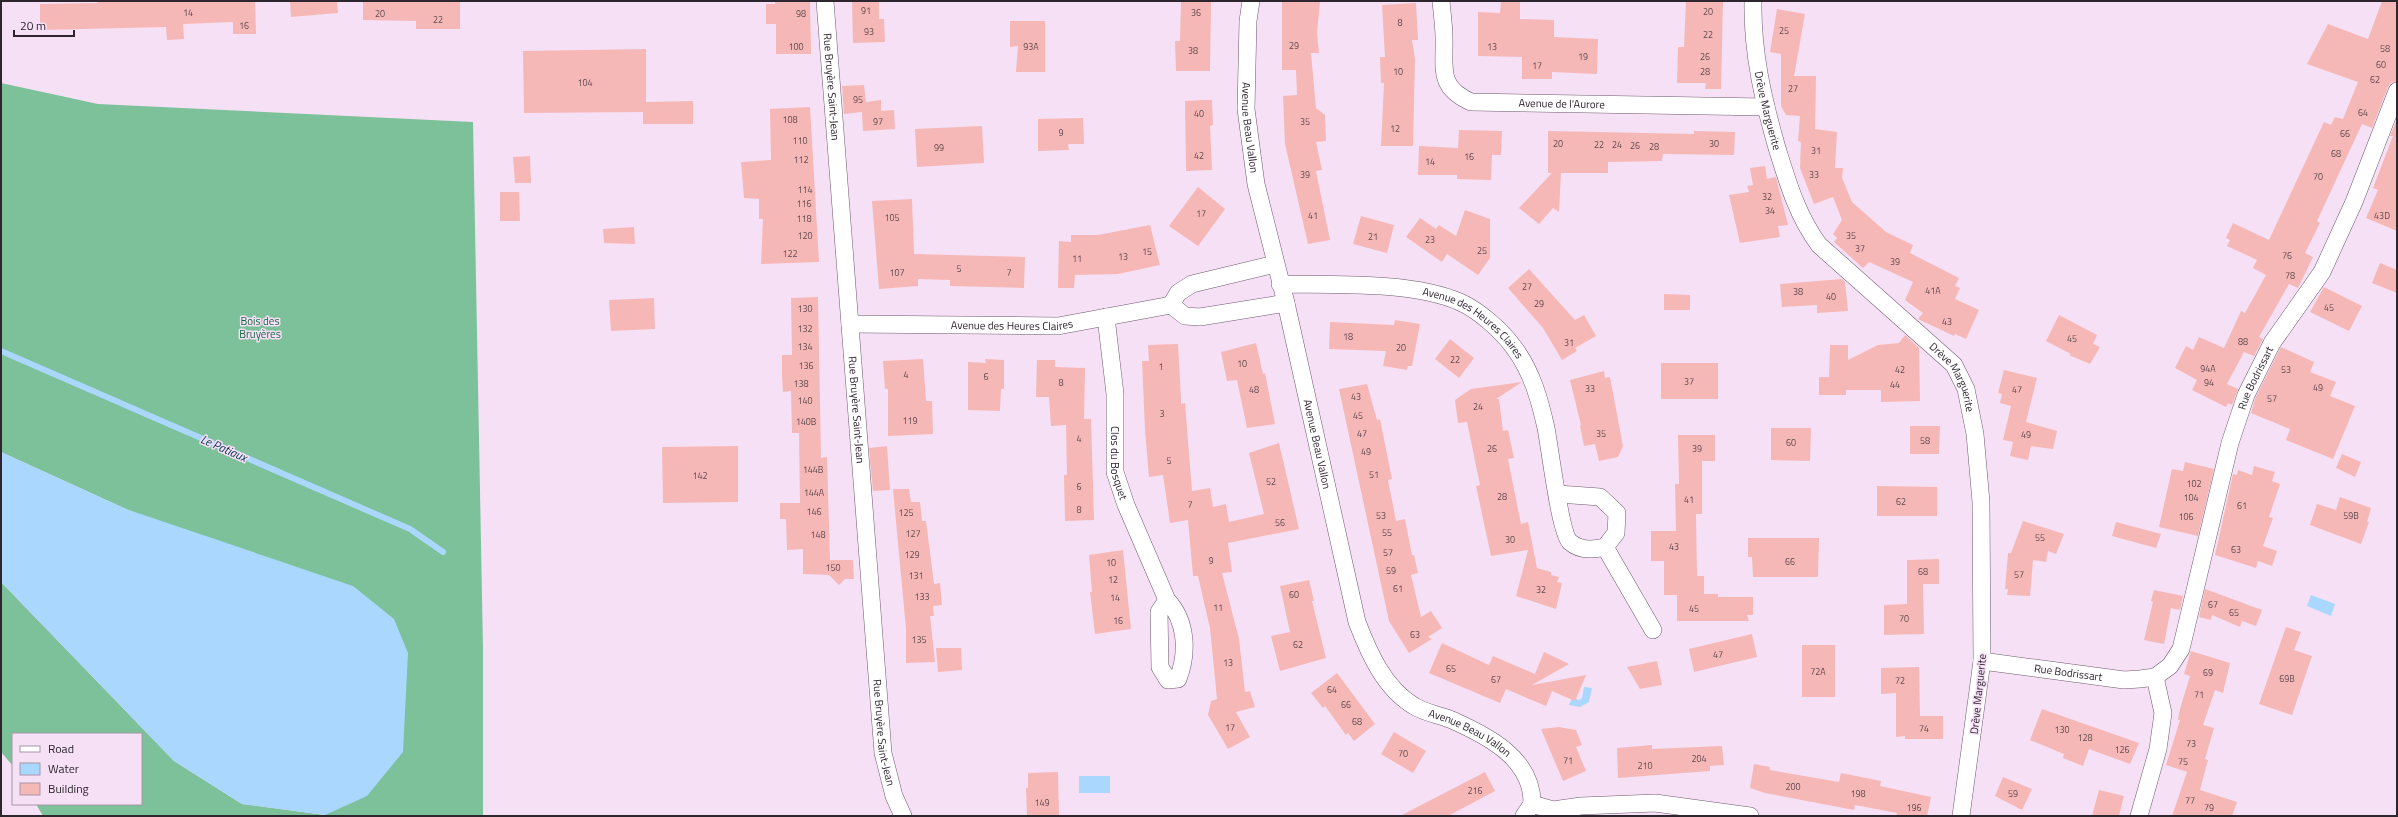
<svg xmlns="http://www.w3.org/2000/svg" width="2398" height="817" viewBox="0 0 2398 817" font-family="'Titillium Web',sans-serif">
	<rect width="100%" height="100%" fill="#f6e0f6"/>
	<polygon fill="#7cc199" points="1,83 98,104 473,122 483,649 483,816 43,816 36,804 141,804 141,734 13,734 13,766 1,752 1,582 174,761 242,804 325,815 126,509 1,452"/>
	<g fill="#a9d7fe">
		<polygon points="1,452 126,509 353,586 394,619 408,653 403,752 367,796 325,815 242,804 174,761 1,582"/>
		<polygon points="2311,595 2335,604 2331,616 2307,606"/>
		<polygon points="1584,687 1592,688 1589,702 1580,707 1569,705 1572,698 1579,700 1582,698"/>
		<rect x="1079" y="776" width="31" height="17"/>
	</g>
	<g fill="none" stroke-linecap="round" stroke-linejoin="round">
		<polyline stroke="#a9d7fe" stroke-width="6" points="1,351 410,529 443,552"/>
	</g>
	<g fill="#f6b8b6">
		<polygon points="98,1 255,1 256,34 233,34 233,22 183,24 184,39 167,40 166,27 40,30 40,4 98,3"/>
		<polygon points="290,1 337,1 338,13 291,17"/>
		<polygon points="363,1 460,1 460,29 416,29 416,21 363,20"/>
		<polygon points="775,1 810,1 811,54 776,54 776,24 766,24 766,4 775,4"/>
		<polygon points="852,1 879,1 879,19 884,19 885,42 853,43"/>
		<polygon points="1181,1 1211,1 1210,71 1176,71 1175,41 1180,41"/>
		<polygon points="1282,1 1320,1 1317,33 1319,53 1311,53 1316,108 1325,115 1326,141 1316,142 1322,170 1316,171 1330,240 1308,244 1285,144 1283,96 1297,95 1296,70 1282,70"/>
		<polygon points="1501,1 1520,1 1520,19 1554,20 1554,37 1598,39 1597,74 1552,72 1552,79 1522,79 1522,57 1478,56 1478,12 1500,13"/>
		<polygon points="1686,1 1723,1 1721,89 1705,89 1706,83 1677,83 1678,47 1684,47"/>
		<polygon points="2382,1 2397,1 2397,81 2391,83 2388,87 2372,128 2362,124 2317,221 2320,223 2305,253 2313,257 2298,288 2289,284 2259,337 2263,339 2254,356 2244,352 2227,384 2238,389 2232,405 2228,403 2226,407 2192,390 2197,380 2175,368 2186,346 2193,350 2199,337 2224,348 2241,311 2245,313 2266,275 2253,268 2257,260 2227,246 2230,240 2226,238 2233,223 2269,240 2324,122 2331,125 2335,117 2343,119 2358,82 2307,64 2328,24 2368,39"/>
		<polygon points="1416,3 1418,40 1412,40 1415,59 1413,146 1381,146 1384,83 1381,83 1380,57 1385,57 1382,5"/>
		<polygon points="1777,9 1805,14 1794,76 1816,76 1815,129 1837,132 1835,168 1843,168 1842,178 1852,202 1886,232 1913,245 1910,253 1959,278 1955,286 1960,288 1955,299 1979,310 1966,339 1955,334 1954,336 1918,319 1923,313 1905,300 1913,282 1869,262 1863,268 1834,242 1837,238 1833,234 1842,220 1833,197 1814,204 1800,168 1801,142 1798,141 1800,116 1786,115 1781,106 1781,54 1770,52"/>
		<polygon points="1010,21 1045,21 1045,72 1016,72 1018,46 1010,47"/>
		<polygon points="646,49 646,102 693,101 693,124 643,124 643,112 524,113 523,51"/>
		<polygon points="864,85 866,102 881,100 881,111 894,110 895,129 863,131 862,112 844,114 842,86"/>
		<polygon points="1203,100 1212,100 1213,125 1210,126 1212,170 1186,171 1185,101"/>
		<polygon points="810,107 819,262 761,264 763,219 759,219 759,199 744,198 741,162 771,160 770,109"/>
		<polygon points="1083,118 1084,144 1068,144 1069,150 1038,151 1038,119"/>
		<polygon points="2397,119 2397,231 2366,218 2378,190 2373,188 2393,136 2390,136"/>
		<polygon points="982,126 984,163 917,167 915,129"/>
		<polygon points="1459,130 1502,131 1501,155 1492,155 1491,180 1457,179 1457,175 1418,175 1419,146 1458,148"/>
		<polygon points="1548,131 1694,134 1694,131 1735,132 1734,155 1663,154 1662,161 1608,162 1608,173 1561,173 1559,212 1553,208 1539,224 1519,208 1552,173 1548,173"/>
		<polygon points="530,156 531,183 515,183 513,157"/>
		<polygon points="1765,166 1767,179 1776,177 1788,225 1778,226 1780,237 1740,243 1729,195 1749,192 1747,186 1753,185 1750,168"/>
		<polygon points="1198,187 1225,209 1198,246 1169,226"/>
		<polygon points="500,192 519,192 520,221 500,221"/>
		<polygon points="912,199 914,254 1025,257 1024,288 950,286 950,280 918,279 918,286 879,289 872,201"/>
		<polygon points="1465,210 1490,219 1490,258 1478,275 1447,254 1442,262 1406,237 1420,218 1436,229 1439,225 1456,236"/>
		<polygon points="1361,216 1394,225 1387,253 1353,244"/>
		<polygon points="1150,225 1160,265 1118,274 1075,275 1074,288 1058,288 1059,241 1071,242 1071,235 1098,235"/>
		<polygon points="634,227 635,244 604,243 603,229"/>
		<polygon points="2380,263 2397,270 2397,293 2372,283"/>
		<polygon points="1529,269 1575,320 1584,315 1596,336 1575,348 1577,351 1562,360 1543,328 1508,288"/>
		<polygon points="1842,279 1845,282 1848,311 1817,313 1817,305 1782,307 1780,284"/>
		<polygon points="2324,287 2362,306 2349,331 2310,312"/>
		<polygon points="1664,294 1690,295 1690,310 1664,310"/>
		<polygon points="818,297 821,458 827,457 830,560 853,560 854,579 845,579 839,585 829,575 803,574 803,549 787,550 786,519 780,519 780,503 800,503 799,433 792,433 791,391 783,392 782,375 782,355 792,355 791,298"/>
		<polygon points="654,298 655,329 611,331 609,300"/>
		<polygon points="2059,315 2097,335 2093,344 2100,347 2090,364 2069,355 2071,354 2046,341"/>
		<polygon points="1395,320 1420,324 1412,366 1408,366 1407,370 1383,366 1386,351 1329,349 1330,322 1394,325"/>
		<polygon points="1905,335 1919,348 1920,401 1881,402 1881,390 1846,390 1846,395 1819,395 1819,377 1829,377 1830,345 1848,345 1848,360 1878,345 1899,343"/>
		<polygon points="1450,339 1474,358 1459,378 1435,359"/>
		<polygon points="1256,343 1263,374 1265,373 1275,424 1247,428 1237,380 1227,381 1221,352"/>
		<polygon points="1178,344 1181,399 1181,404 1185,403 1192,491 1210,488 1213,507 1226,504 1229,522 1264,514 1249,453 1279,443 1299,529 1228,543 1232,572 1222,573 1239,639 1245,692 1250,691 1255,707 1236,712 1250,737 1228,749 1208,715 1211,701 1217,699 1210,628 1198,576 1193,576 1188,520 1170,523 1163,475 1149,477 1145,430 1142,361 1149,361 1148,345"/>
		<polygon points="2281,347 2314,362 2310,372 2336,382 2330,396 2355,406 2333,459 2286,440 2290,429 2251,413 2255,399"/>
		<polygon points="923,359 926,401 932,401 933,434 888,436 888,389 885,389 883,361"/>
		<polygon points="985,359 1004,360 1004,389 1001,389 1000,411 968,410 968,362 986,363"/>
		<polygon points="1037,360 1055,360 1055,367 1085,368 1084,419 1091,419 1094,520 1065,521 1064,475 1067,475 1066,425 1051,426 1049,397 1036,397"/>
		<rect x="1661" y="363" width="57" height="36"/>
		<polygon points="2004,370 2037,378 2026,422 2057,431 2053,449 2031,446 2028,460 2010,456 2013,442 2003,440 2011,406 2000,403 2002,394 1998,393"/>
		<polygon points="1604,371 1605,378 1610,377 1623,446 1618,457 1599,461 1595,444 1584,446 1580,426 1581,425 1570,380"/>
		<polygon points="1522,382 1496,399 1499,399 1503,431 1508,430 1514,458 1508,459 1521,524 1528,522 1537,568 1551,572 1551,575 1559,577 1557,582 1562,583 1556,609 1516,596 1528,550 1491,556 1476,486 1480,485 1467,422 1458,423 1455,400 1471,389"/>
		<polygon points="1367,384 1377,420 1380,419 1392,479 1388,480 1396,521 1405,519 1412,555 1414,555 1418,573 1411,575 1421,617 1431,611 1442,628 1428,637 1432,639 1409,653 1389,621 1339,389"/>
		<polygon points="1910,426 1940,426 1939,454 1910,454"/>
		<polygon points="1771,428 1811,428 1810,461 1771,460"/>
		<polygon points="1678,435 1715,435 1715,461 1702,461 1702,514 1696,514 1697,576 1704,576 1704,594 1718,594 1718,597 1753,597 1753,615 1747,615 1749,621 1677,621 1677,595 1664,595 1664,561 1651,561 1651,531 1676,531 1675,484 1679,484"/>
		<polygon points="738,446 738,502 663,503 662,447"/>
		<polygon points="887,446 890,490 873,491 869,448"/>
		<polygon points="2342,454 2361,462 2355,477 2336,468"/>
		<polygon points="2185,462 2214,469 2198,536 2159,527 2172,469 2183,471"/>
		<polygon points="2254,466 2275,472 2272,481 2280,484 2269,517 2273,518 2263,546 2277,551 2272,566 2258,561 2256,568 2215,555 2233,474 2237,475 2238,470 2252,475"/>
		<polygon points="1877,486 1937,487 1937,516 1877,516"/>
		<polygon points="893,489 909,489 911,502 920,502 922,521 926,521 934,584 940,583 942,605 933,606 934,616 930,616 935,662 906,663 906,629"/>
		<polygon points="2340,497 2371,508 2367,522 2369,522 2361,544 2310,525 2317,504 2336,510"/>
		<polygon points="2023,521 2064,534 2056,554 2048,551 2046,562 2033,560 2030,596 2007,595 2008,589 2005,589 2008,553 2011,553"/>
		<polygon points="2116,522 2161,534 2156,548 2112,536"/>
		<polygon points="1748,538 1819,538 1818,577 1753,577 1752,557 1748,557"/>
		<polygon points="1123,550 1131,629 1095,634 1090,592 1092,592 1089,555"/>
		<polygon points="1939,559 1939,584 1923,584 1924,634 1884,635 1884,605 1907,604 1907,560"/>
		<polygon points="1309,580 1314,601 1312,601 1326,658 1280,671 1271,636 1290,632 1280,586"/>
		<polygon points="2205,589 2262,610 2256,626 2242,621 2240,627 2212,615 2211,620 2199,617"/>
		<polygon points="2154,590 2183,596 2180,610 2171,608 2164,644 2144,640 2153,602 2151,601"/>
		<polygon points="2286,627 2301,632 2294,650 2312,656 2292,715 2259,704"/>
		<polygon points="1752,634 1757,657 1694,672 1689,649"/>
		<polygon points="1442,643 1489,665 1493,656 1535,674 1544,652 1569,664 1532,685 1586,675 1575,701 1552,691 1546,706 1506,689 1500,703 1429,673"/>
		<rect x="1802" y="645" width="33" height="52"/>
		<polygon points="936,648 961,648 962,670 938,672"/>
		<polygon points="2191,651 2230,663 2223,693 2215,690 2203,725 2214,728 2205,759 2208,760 2200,790 2237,802 2232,816 2172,816 2187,772 2166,765 2180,720 2178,720 2180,709 2190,676 2184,674"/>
		<polygon points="1657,661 1662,685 1640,689 1627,667"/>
		<polygon points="1919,667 1920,716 1943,716 1943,739 1905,739 1905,736 1896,737 1896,693 1881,694 1881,668"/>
		<polygon points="1337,673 1375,724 1354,741 1348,733 1346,735 1325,706 1323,708 1311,693"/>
		<polygon points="2042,709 2139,743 2130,764 2089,749 2083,766 2063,758 2064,754 2030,740"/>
		<polygon points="1559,727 1576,730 1582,745 1576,747 1586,771 1563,781 1541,729"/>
		<polygon points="1394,732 1426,751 1413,773 1381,754"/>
		<polygon points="1652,745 1652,749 1722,746 1724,765 1710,766 1710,771 1618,778 1617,748"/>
		<polygon points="1754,764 1770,767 1770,770 1839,782 1841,773 1881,781 1880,786 1931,797 1927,816 1896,816 1897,813 1855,805 1854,810 1765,793 1750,788"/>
		<polygon points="1058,772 1059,816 1027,816 1026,788 1028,788 1028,773"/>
		<polygon points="1485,772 1495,791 1448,816 1400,816"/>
		<polygon points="2003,777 2032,789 2022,810 1995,796"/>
		<polygon points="2099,790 2124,796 2119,816 2092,816"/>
	</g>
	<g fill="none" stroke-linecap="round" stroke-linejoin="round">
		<g stroke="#6c596c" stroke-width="18">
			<g id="minor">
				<path id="s1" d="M 825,1 L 883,753 L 894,796 L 903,816"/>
				<path id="s2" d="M 1251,1 L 1248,21 L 1246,109 L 1256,184 L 1286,303 L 1357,622 C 1369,653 1384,688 1414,706 C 1425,713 1440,715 1452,720 C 1488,736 1533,759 1532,804"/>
				<path id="s3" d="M 1441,1 C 1442,13 1444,26 1444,38 C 1445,68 1437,87 1471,102 L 1766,107"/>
				<path id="s4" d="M 1753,1 C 1752,52 1763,99 1777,148 C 1788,183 1797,215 1819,245 L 1954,365 L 1966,389 L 1975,434 L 1981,502 L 1982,661 L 1961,816"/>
				<polyline points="1275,264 1192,284 1178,293 1171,305 1185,316 1200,317 1286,303"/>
				<path id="s5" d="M 1280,284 C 1333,285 1412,281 1460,302 C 1480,311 1503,332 1515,349 C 1532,372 1540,401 1546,428 C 1550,448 1560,533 1570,542 C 1580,551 1593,550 1605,547 L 1616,533 L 1617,513 L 1600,497 L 1558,494"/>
				<path id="s6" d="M 1106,317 L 1115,394 L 1115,472 L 1126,505 L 1167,600 L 1159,612 L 1160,667 L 1168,680 L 1178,679 C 1188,653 1187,621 1167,600"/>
				<path id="s7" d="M 850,324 L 1058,326 L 1171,305"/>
				<polyline points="1605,547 1653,630"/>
				<path id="s8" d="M 1982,661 L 2124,680 L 2140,679 L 2155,677 L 2170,666 L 2181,649 L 2230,443 L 2246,395 L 2272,343 L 2322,272 L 2354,202 L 2397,91"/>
				<polyline points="1532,804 1553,810 1581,806 1655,803 1750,816"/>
				<polyline points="1524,816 1532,804"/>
				<polyline points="2139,816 2158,749 2163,713 2155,677"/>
			</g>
		</g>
		<use href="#minor" stroke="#fff" stroke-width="17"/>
	</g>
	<g text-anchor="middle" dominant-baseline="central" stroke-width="3" stroke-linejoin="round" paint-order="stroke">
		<g font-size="9" fill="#604a50">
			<text x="866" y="10">91</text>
			<text x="1708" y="11">20</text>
			<text x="188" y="12">14</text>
			<text x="1196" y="12">36</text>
			<text x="380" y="13">20</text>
			<text x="801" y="13">98</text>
			<text x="438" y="19">22</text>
			<text x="1400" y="22">8</text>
			<text x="244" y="25">16</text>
			<text x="1784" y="30">25</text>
			<text x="869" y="31">93</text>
			<text x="1708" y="34">22</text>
			<text x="1294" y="45">29</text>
			<text x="796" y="46">100</text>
			<text x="1031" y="46">93A</text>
			<text x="1492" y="46">13</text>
			<text x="2385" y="48">58</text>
			<text x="1193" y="50">38</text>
			<text x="1583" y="56">19</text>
			<text x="1705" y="56">26</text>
			<text x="2381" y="64">60</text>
			<text x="1537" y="65">17</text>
			<text x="1398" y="71">10</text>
			<text x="1705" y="71">28</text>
			<text x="2375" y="79">62</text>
			<text x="585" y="82">104</text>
			<text x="1793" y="88">27</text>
			<text x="858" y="99">95</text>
			<text x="2363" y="112">64</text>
			<text x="1199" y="113">40</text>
			<text x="790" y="119">108</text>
			<text x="878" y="121">97</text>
			<text x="1305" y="121">35</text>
			<text x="1395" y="128">12</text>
			<text x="1061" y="132">9</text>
			<text x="2345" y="133">66</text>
			<text x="800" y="140">110</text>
			<text x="1558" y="143">20</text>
			<text x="1714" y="143">30</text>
			<text x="1599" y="144">22</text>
			<text x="1617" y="144">24</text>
			<text x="1635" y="145">26</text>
			<text x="1654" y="146">28</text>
			<text x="939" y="147">99</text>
			<text x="1816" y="150">31</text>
			<text x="2336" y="153">68</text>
			<text x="1199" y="155">42</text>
			<text x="1469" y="156">16</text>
			<text x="801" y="159">112</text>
			<text x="1430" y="161">14</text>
			<text x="1305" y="174">39</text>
			<text x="1814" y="174">33</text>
			<text x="2318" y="176">70</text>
			<text x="805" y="189">114</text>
			<text x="1767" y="196">32</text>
			<text x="804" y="203">116</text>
			<text x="1770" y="210">34</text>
			<text x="1201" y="213">17</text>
			<text x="1313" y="215">41</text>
			<text x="2382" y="215">43D</text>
			<text x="892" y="217">105</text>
			<text x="804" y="218">118</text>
			<text x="805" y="235">120</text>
			<text x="1851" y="235">35</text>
			<text x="1373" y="236">21</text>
			<text x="1430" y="239">23</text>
			<text x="1860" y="248">37</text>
			<text x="1482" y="250">25</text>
			<text x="1147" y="251">15</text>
			<text x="790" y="253">122</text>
			<text x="2287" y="255">76</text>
			<text x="1123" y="256">13</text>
			<text x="1077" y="258">11</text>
			<text x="1895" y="261">39</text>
			<text x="959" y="268">5</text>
			<text x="897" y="272">107</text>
			<text x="1009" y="272">7</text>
			<text x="2290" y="275">78</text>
			<text x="1527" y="286">27</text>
			<text x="1933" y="290">41A</text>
			<text x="1798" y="291">38</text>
			<text x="1831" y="296">40</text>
			<text x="1539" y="303">29</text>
			<text x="2329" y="307">45</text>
			<text x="805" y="308">130</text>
			<text x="1947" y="321">43</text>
			<text x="805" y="328">132</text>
			<text x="1348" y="336">18</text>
			<text x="2072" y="338">45</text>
			<text x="2243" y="341">88</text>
			<text x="1569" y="342">31</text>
			<text x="805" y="346">134</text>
			<text x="1401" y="347">20</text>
			<text x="1455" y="359">22</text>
			<text x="1242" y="363">10</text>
			<text x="806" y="365">136</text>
			<text x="1161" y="366">1</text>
			<text x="2208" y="368">94A</text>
			<text x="1900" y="369">42</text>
			<text x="2286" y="369">53</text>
			<text x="906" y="374">4</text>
			<text x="986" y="376">6</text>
			<text x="1689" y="381">37</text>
			<text x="1061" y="382">8</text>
			<text x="2209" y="382">94</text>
			<text x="801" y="383">138</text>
			<text x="1895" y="384">44</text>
			<text x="2318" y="387">49</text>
			<text x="1590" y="388">33</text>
			<text x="1254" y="389">48</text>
			<text x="2017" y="389">47</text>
			<text x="1356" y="396">43</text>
			<text x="2272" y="398">57</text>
			<text x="805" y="400">140</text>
			<text x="1478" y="406">24</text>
			<text x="1162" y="413">3</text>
			<text x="1358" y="415">45</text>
			<text x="910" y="420">119</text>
			<text x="806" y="421">140B</text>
			<text x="1362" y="433">47</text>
			<text x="1601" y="433">35</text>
			<text x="2026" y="434">49</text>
			<text x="1079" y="438">4</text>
			<text x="1925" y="440">58</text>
			<text x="1791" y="442">60</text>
			<text x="1492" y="448">26</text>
			<text x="1697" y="448">39</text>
			<text x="1366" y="451">49</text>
			<text x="1169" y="460">5</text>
			<text x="813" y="469">144B</text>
			<text x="1374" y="474">51</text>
			<text x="700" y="475">142</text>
			<text x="1271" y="481">52</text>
			<text x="2194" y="483">102</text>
			<text x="1079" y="486">6</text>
			<text x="814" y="492">144A</text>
			<text x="1502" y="496">28</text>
			<text x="2191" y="497">104</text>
			<text x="1689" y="499">41</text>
			<text x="1901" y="501">62</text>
			<text x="1190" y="504">7</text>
			<text x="2242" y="505">61</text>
			<text x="1079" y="509">8</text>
			<text x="814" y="511">146</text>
			<text x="906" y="512">125</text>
			<text x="1381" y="515">53</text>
			<text x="2351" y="515">59B</text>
			<text x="2186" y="516">106</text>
			<text x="1280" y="522">56</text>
			<text x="1387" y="532">55</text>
			<text x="913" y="533">127</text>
			<text x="818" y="534">148</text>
			<text x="2040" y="537">55</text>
			<text x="1510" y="539">30</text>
			<text x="1674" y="546">43</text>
			<text x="2236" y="549">63</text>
			<text x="1388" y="552">57</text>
			<text x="912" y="554">129</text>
			<text x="1211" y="560">9</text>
			<text x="1790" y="561">66</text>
			<text x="1111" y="562">10</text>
			<text x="833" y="567">150</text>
			<text x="1391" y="570">59</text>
			<text x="1923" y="571">68</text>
			<text x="2019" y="574">57</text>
			<text x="916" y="575">131</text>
			<text x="1113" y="579">12</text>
			<text x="1398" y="588">61</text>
			<text x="1541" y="589">32</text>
			<text x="1294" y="594">60</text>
			<text x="922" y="596">133</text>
			<text x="1115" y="597">14</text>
			<text x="2213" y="604">67</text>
			<text x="1218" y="607">11</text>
			<text x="1694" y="608">45</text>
			<text x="2234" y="612">65</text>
			<text x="1904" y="618">70</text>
			<text x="1118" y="620">16</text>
			<text x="1415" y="634">63</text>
			<text x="919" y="639">135</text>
			<text x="1298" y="644">62</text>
			<text x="1718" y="654">47</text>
			<text x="1228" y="662">13</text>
			<text x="1451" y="668">65</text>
			<text x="1818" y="671">72A</text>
			<text x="2208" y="672">69</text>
			<text x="2287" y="678">69B</text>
			<text x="1496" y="679">67</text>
			<text x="1900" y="680">72</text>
			<text x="1332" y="689">64</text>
			<text x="2199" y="694">71</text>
			<text x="1346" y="704">66</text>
			<text x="1357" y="721">68</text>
			<text x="1230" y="727">17</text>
			<text x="1924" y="728">74</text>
			<text x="2062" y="729">130</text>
			<text x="2085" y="737">128</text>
			<text x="2191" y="743">73</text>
			<text x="2122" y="749">126</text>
			<text x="1403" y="753">70</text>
			<text x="1699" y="758">204</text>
			<text x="1568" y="760">71</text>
			<text x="2183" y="761">75</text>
			<text x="1645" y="765">210</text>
			<text x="1793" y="786">200</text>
			<text x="1475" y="790">216</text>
			<text x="1858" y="793">198</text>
			<text x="2013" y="793">59</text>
			<text x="2190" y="800">77</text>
			<text x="1042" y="802">149</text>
			<text x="1914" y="807">196</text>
			<text x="2209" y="807">79</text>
		</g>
		<g font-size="11" fill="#2e262e" stroke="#f6e0f6">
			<text stroke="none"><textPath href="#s1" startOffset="86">Rue Bruyère Saint-Jean</textPath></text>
			<text stroke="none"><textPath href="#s3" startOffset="204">Avenue de l'Aurore</textPath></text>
			<text stroke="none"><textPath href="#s4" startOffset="111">Drève Marguerite</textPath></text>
			<text stroke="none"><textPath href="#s2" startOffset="127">Avenue Beau Vallon</textPath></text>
			<text stroke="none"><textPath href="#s7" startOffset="162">Avenue des Heures Claires</textPath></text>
			<text stroke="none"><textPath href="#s5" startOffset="204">Avenue des Heures Claires</textPath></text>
			<text stroke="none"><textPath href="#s4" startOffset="446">Drève Marguerite</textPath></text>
			<text stroke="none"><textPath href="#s8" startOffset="495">Rue Bodrissart</textPath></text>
			<text stroke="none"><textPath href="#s1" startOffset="410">Rue Bruyère Saint-Jean</textPath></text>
			<text stroke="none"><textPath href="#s2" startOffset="451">Avenue Beau Vallon</textPath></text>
			<text stroke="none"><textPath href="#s6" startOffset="147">Clos du Bosquet</textPath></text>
			<text stroke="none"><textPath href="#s8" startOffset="87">Rue Bodrissart</textPath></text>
			<text transform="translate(1978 694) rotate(-84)">Drève Marguerite</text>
			<text stroke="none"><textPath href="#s1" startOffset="734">Rue Bruyère Saint-Jean</textPath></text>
			<text stroke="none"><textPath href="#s2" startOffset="799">Avenue Beau Vallon</textPath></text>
		</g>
		<g font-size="11" fill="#176742" stroke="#f6e0f6">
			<text x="260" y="321">Bois des<tspan x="260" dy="13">Bruyères</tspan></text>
		</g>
		<g font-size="12" font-style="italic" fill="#022f4e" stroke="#f6e0f6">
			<text transform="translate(224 448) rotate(24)">Le Patiaux</text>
		</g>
	</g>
	<rect width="2398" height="817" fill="none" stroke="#2e262e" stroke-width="4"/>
	<rect x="12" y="733" width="130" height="72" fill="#f6e0f6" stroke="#a696a6"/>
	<rect x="20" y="746" width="20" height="6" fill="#ffffff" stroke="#a696a6"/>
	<text x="48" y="753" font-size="12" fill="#2e262e">Road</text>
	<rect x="20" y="763" width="20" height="12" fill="#a9d7fe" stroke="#a696a6"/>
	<text x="48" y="773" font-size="12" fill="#2e262e">Water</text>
	<rect x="20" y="783" width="20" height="12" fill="#f6b8b6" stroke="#a696a6"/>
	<text x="48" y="793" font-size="12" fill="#2e262e">Building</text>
	<path d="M14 30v6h60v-6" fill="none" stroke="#2e262e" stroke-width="2"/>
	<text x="20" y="30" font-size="12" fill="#2e262e" stroke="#f6e0f6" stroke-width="3" paint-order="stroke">20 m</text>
</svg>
